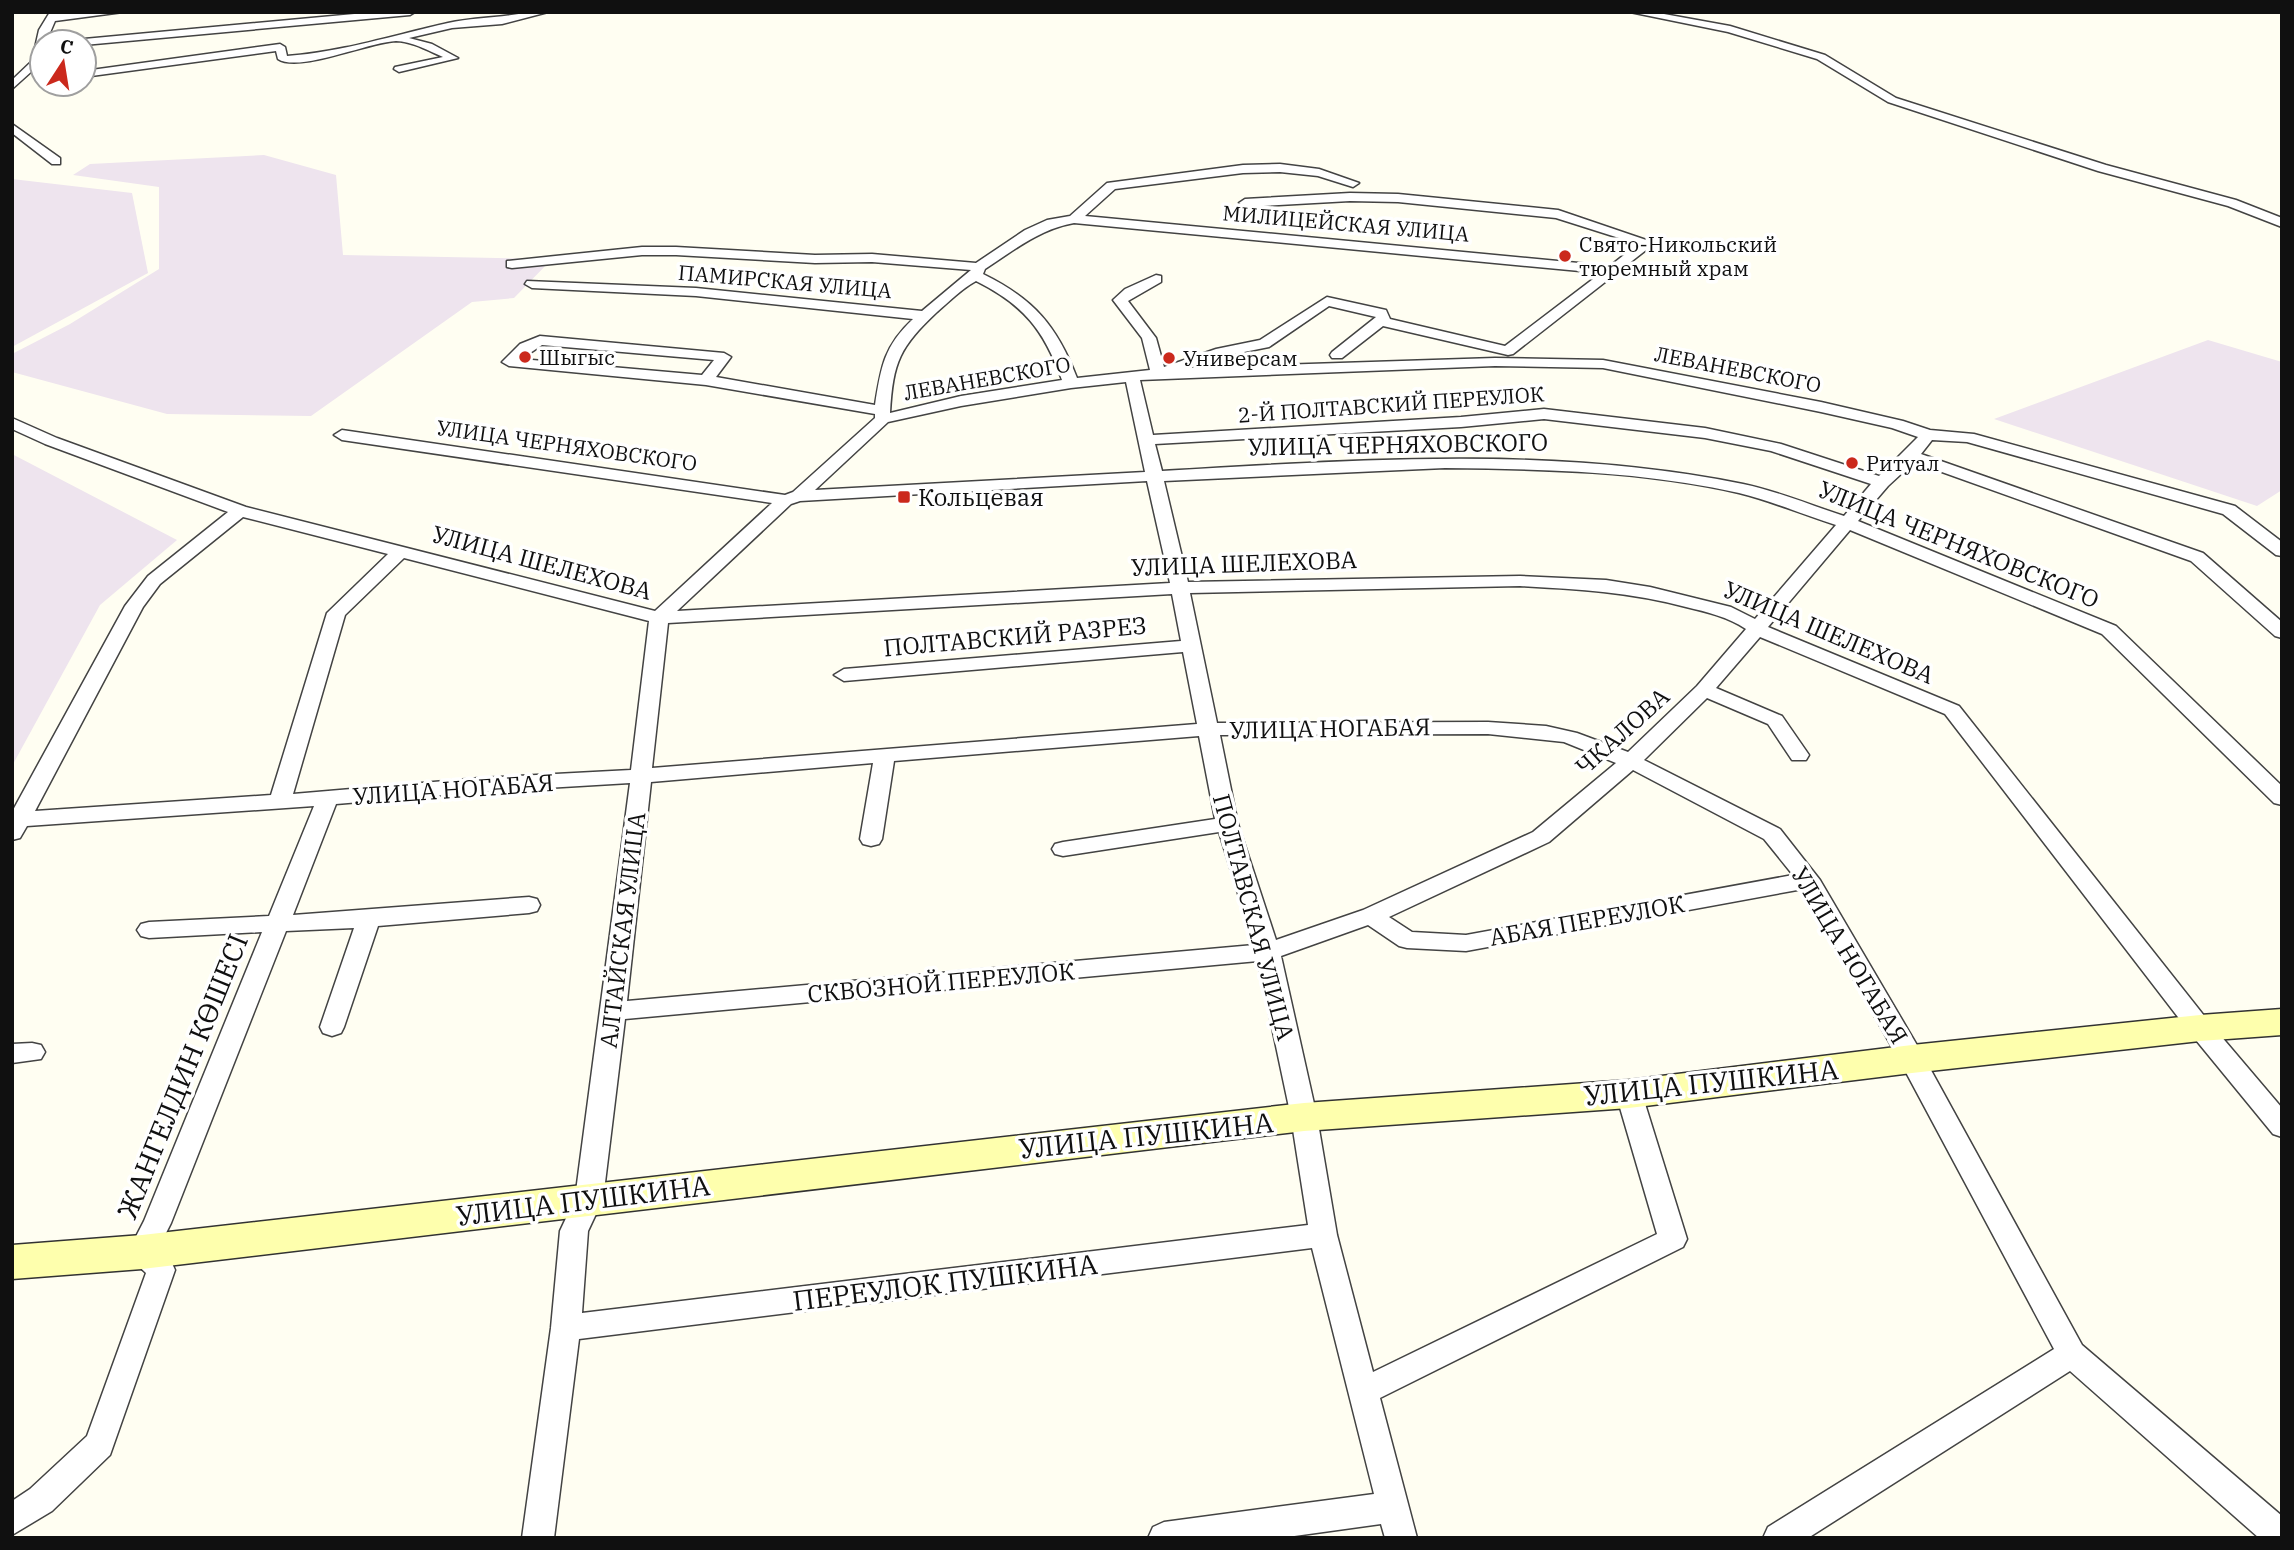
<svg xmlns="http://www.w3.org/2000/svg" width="2294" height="1550" viewBox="0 0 2294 1550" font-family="'IBM Plex Serif',serif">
	<rect width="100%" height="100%" fill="#fffef2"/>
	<g fill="#eee4ee">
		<polygon points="264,155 336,175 343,255 552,259 514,298 472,302 311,416 167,414 12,372 12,354 70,324 159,269 159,187 73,175 90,164"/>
		<polygon points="12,179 132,193 148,273 12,347"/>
		<polygon points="2208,340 2282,362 2282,490 2257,506 1994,419"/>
		<polygon points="12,454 177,540 100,605 12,766"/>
	</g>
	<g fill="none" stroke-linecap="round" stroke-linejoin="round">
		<g stroke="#434343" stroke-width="3">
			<g id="street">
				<polygon points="50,12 60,12 58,14 123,12 55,21 46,42 42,42 42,62 12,89 12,80 32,61 39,30"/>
				<polygon points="376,12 415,12 410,15 84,45 84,42 79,42 84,39"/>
				<path d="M 529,12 L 548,12 L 502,24 L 452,28 L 409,38 L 432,44 L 458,58 L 399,72 L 394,69 L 395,67 L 443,57 C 429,51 411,41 396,41 C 369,42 299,73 278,59 L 276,51 L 84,77 L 84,71 L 280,44 L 285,47 L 287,56 C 342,52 394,35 448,23 C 474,17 502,18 529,12 Z"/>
				<polygon points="1630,12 1653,12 1730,26 1825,55 1896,98 2106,165 2236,200 2282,218 2282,227 2228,206 2098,171 1888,102 1817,59 1728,32"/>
				<polygon points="12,124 60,158 60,164 52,164 12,133"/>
				<path d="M 1280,164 L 1319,169 L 1359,183 L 1353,187 L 1318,176 L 1280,172 L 1243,173 L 1115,189 L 1085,216 L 1610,266 L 1638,244 L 1556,218 L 1398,202 L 1350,201 L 1245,207 L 1239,203 L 1245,199 L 1350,193 L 1398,194 L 1558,210 L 1655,243 L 1513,354 L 1508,355 L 1383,326 L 1342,358 L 1332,358 L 1330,355 L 1332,352 L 1376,317 L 1329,306 L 1269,347 L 1224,356 L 1188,368 L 1495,358 L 1603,360 L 1821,402 L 1903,421 L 1930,430 L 1974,434 L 2235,506 L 2282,542 L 2282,556 L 2276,555 L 2223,514 L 1967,442 L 1932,440 L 1921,454 L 2203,553 L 2282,622 L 2282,638 L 2275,636 L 2191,561 L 1914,462 L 1888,486 L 1858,521 L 2116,626 L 2282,786 L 2282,805 L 2274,803 L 2102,634 L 1850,530 L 1768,627 L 1959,706 L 2209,1022 L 2282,1108 L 2282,1137 L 2273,1134 L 2191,1034 L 1945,714 L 1760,637 L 1716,688 L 1782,716 L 1809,755 L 1806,760 L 1792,760 L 1768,724 L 1707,698 L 1644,760 L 1780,829 L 1820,880 L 1921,1052 L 2082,1345 L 2282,1516 L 2282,1538 L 2259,1538 L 2070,1371 L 1808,1538 L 1763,1538 L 1768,1527 L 2054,1349 L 1901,1063 L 1803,889 L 1466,951 L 1407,948 L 1399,946 L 1368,925 L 1281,956 L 1317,1117 L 1337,1235 L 1373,1372 L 1657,1234 L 1616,1094 L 1620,1087 L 1629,1084 L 1638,1087 L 1642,1094 L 1687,1239 L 1683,1247 L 1380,1398 L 1417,1538 L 1385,1538 L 1381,1524 L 1280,1538 L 1148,1538 L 1153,1527 L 1164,1522 L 1374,1494 L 1312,1248 L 579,1339 L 554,1538 L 522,1538 L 551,1328 L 560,1231 L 575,1199 L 630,783 L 480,792 L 336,804 L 293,915 L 529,897 L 537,899 L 540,905 L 537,911 L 529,913 L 378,926 L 344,1027 L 341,1033 L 332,1036 L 323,1033 L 320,1027 L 354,928 L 286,931 L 171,1223 L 158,1249 L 171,1261 L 175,1270 L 110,1455 L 52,1511 L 12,1535 L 12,1501 L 30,1489 L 87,1436 L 146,1273 L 132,1260 L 128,1252 L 144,1221 L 262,932 L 149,938 L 141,936 L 137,930 L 141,924 L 149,922 L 269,916 L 314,806 L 27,826 L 20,838 L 12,840 L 12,812 L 125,606 L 148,576 L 228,512 L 45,444 L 12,429 L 12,418 L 57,438 L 246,507 L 655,611 L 772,503 L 342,440 L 334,435 L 342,430 L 785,495 L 793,492 L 875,418 L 875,414 L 706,385 L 509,366 L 502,362 L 520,344 L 540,336 L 724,353 L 731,357 L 716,377 L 875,405 C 881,367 884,346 913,319 L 696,296 L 532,288 L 525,284 L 527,281 L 696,288 L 922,311 L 971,270 L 872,262 L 815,263 L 676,255 L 642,255 L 512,268 L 507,267 L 507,261 L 642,247 L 676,247 L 815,255 L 872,254 L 976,263 L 1025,230 L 1047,220 L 1070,216 L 1107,183 L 1243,165 ZM 1074,223 L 1601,273 L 1505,346 L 1390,319 L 1386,310 L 1327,297 L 1260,340 L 1216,349 L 1164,367 L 1156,338 L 1128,301 L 1161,282 L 1161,276 L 1156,275 L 1125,289 L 1113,300 L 1142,338 L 1150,370 L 1077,378 C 1057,326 1034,299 983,274 L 985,269 C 1014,250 1040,229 1074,223 ZM 976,281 C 1024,305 1044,330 1062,380 L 961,396 L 890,413 C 893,361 900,347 937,312 C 950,301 961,289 976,281 ZM 542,345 L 714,360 L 702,375 L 521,359 ZM 1495,366 L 1603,368 L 1821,412 L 1892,428 L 1918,437 L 1879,476 L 1781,444 L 1705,428 L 1544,409 L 1461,417 L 1153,435 L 1140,380 ZM 1126,382 L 1145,472 L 815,490 L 888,422 L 961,406 L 1071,388 ZM 1544,419 L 1705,438 L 1771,451 L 1871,484 L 1844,516 C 1810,505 1777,491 1743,484 C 1551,445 1356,460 1162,471 L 1155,444 L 1461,427 ZM 1445,468 C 1543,469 1642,471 1739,493 C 1772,501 1804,515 1836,525 L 1755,619 L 1731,607 L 1650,587 L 1606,580 L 1520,576 L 1188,582 L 1164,481 ZM 1147,481 L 1170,583 L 677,611 L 791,504 L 800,501 ZM 243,517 L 388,554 L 327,613 L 271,795 L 35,811 L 143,607 L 160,584 ZM 404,558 L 649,621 L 631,770 L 480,778 L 293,794 L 345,615 ZM 1520,586 C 1577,589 1630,592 1686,607 C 1707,612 1728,617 1746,629 L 1697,686 L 1628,752 L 1577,733 L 1546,726 L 1488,722 L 1217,723 L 1190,593 ZM 1172,594 L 1181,641 L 844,669 L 834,675 L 844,681 L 1183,652 L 1197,724 L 652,768 L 668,623 ZM 1488,734 L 1564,742 L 1616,763 L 1533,832 L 1363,910 L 1276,940 L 1238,824 L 1220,735 ZM 1199,736 L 1215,819 L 1063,842 L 1055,844 L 1052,849 L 1055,854 L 1063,856 L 1219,832 L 1254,945 L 627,1001 L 651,782 L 873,763 L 860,839 L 863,844 L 871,846 L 879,844 L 882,839 L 894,761 ZM 1633,770 L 1764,839 L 1793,875 L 1466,935 L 1412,932 L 1389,917 L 1549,842 ZM 1258,961 L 1291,1117 L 1308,1225 L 582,1313 L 588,1231 L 603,1199 L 625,1019 Z"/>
				<polygon points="32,1043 41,1045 45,1052 41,1059 12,1063 12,1044"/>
			</g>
		</g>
		<g stroke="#323232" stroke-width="3">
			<polygon id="secondary" points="2282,1009 2282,1035 2200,1041 1912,1073 1629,1108 1304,1131 142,1269 12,1279 12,1245 142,1235 1304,1103 1629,1080 1912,1045 2200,1015"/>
		</g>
		<use href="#street" fill="#fff" fill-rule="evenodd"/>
		<use href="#secondary" fill="#feffad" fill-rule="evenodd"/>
	</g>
	<g fill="#cb291c" stroke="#fff" stroke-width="2.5">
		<circle cx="1565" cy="256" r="7"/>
		<circle cx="525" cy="357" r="7"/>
		<circle cx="1169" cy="358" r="7"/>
		<circle cx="1852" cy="463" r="7"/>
		<rect x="897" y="490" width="14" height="14" rx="3.5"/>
	</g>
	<g text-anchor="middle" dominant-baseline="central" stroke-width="7" stroke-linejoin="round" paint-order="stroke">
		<g font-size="21" fill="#101010" stroke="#fff">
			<text transform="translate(1346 223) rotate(5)">МИЛИЦЕЙСКАЯ УЛИЦА</text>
			<text transform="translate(785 281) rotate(5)">ПАМИРСКАЯ УЛИЦА</text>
			<text transform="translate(1738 369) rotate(11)">ЛЕВАНЕВСКОГО</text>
			<text transform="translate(987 378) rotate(-10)">ЛЕВАНЕВСКОГО</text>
			<text transform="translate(1391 404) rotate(-4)">2-Й ПОЛТАВСКИЙ ПЕРЕУЛОК</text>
			<text transform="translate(567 445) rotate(8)">УЛИЦА ЧЕРНЯХОВСКОГО</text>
		</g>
		<g font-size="21" fill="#101010" stroke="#fff" text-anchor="start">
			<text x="1579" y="244">Свято-Никольский<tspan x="1579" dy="24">тюремный храм</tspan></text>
			<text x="539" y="357">Шыгыс</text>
			<text x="1183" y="358">Универсам</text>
			<text x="1866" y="463">Ритуал</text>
		</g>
		<g font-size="24" fill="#101010" stroke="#fff">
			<text transform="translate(1398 444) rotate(-1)">УЛИЦА ЧЕРНЯХОВСКОГО</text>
			<text transform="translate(1959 544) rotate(22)">УЛИЦА ЧЕРНЯХОВСКОГО</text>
			<text transform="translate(542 562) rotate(15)">УЛИЦА ШЕЛЕХОВА</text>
			<text transform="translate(1244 563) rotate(-2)">УЛИЦА ШЕЛЕХОВА</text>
			<text transform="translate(1829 632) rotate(23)">УЛИЦА ШЕЛЕХОВА</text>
			<text transform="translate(1015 636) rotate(-5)">ПОЛТАВСКИЙ РАЗРЕЗ</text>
			<text transform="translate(1330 728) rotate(-1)">УЛИЦА НОГАБАЯ</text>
			<text transform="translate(1622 731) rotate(-42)">ЧКАЛОВА</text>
			<text transform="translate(453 789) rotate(-4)">УЛИЦА НОГАБАЯ</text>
			<text transform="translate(1254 917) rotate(75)">ПОЛТАВСКАЯ УЛИЦА</text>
			<text transform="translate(1587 920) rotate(-10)">АБАЯ ПЕРЕУЛОК</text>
			<text transform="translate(622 930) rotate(-83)">АЛТАЙСКАЯ УЛИЦА</text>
			<text transform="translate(1850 955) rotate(59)">УЛИЦА НОГАБАЯ</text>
			<text transform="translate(941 982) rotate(-5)">СКВОЗНОЙ ПЕРЕУЛОК</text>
		</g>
		<g font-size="24" fill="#101010" stroke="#fff" text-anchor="start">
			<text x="918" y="497">Кольцевая</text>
		</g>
		<g font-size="28" fill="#101010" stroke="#fff">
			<text transform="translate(182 1076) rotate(-68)">ЖАНГЕЛДИН КӨШЕСІ</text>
			<text transform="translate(1711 1082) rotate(-6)">УЛИЦА ПУШКИНА</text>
			<text transform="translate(1146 1135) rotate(-6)">УЛИЦА ПУШКИНА</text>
			<text transform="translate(583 1200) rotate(-7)">УЛИЦА ПУШКИНА</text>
			<text transform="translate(945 1282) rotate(-7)">ПЕРЕУЛОК ПУШКИНА</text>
		</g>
	</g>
	<rect width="2294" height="1550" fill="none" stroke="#101010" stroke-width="28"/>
	<g transform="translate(63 63) rotate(12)"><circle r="33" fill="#ffffff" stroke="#9f9f9f" stroke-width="2"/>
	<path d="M0-5L12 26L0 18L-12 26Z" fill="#cb291c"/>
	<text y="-10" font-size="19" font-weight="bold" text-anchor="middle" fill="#101010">С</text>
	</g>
</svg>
